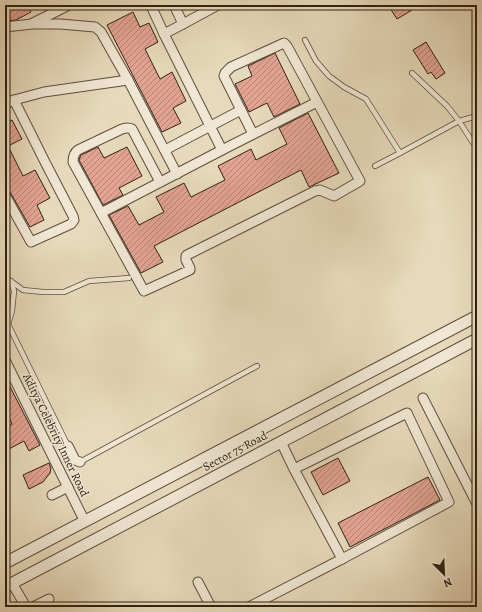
<svg xmlns="http://www.w3.org/2000/svg" width="482" height="612" viewBox="0 0 482 612" font-family="Alegreya,serif">
	<defs>
		<pattern id="building-hatch" width="6" height="6" patternUnits="userSpaceOnUse"><rect width="6" height="6" fill="#e2a393"/><path d="M-1 1l2-2M0 6l6-6M5 7l2-2" fill="none" stroke="#b88477"/></pattern>
	</defs>
	<rect width="100%" height="100%" fill="#e7d9bb"/>
	<filter id="stains"><feTurbulence type="fractalNoise" baseFrequency=".005" numOctaves="4"/><feColorMatrix values="0 0 0 0 .2 0 0 0 0 .09 0 0 0 0 .02 0 0 0 .5 -.17"/></filter>
	<radialGradient id="worn" r=".72"><stop offset=".6" stop-color="#630" stop-opacity="0"/><stop offset="1" stop-color="#630" stop-opacity=".3"/></radialGradient>
	<g fill="url(#building-hatch)" stroke="#312111">
		<polygon points="5,5 27,5 31,12 16,20 5,21"/>
		<polygon points="388,5 408,5 412,10 397,19"/>
		<polygon points="133,12 140,27 149,23 158,42 145,49 160,79 172,72 186,101 173,108 181,123 162,132 107,25"/>
		<polygon points="426,42 445,73 436,79 431,72 428,74 413,50"/>
		<polygon points="275,53 300,104 274,117 267,103 249,112 235,84 252,76 248,66"/>
		<polygon points="308,113 339,173 309,187 301,170 154,246 163,262 141,273 109,215 128,206 139,225 164,212 156,197 184,183 191,197 225,180 218,166 251,149 256,160 287,144 279,128"/>
		<polygon points="12,120 22,139 8,146 23,176 35,170 50,198 37,205 44,220 30,227 10,192 8,190 5,189 5,123"/>
		<polygon points="98,147 104,158 127,147 142,176 119,188 123,195 103,205 79,160 81,155"/>
		<polygon points="5,377 40,445 29,451 24,441 9,449 5,441 5,428 12,424 5,410"/>
		<polygon points="338,458 350,481 323,495 311,472"/>
		<polygon points="49,463 51,468 50,473 43,482 29,489 23,475"/>
		<polygon points="428,477 440,500 350,547 338,523"/>
	</g>
	<g fill="none" stroke-linecap="round" stroke-linejoin="round">
		<g stroke="#5e4f3c" stroke-width="6">
			<g id="service">
				<polyline points="305,40 316,61 329,76 344,87 366,99 400,153"/>
				<polyline points="412,73 447,106 459,121 477,149"/>
				<polyline points="375,166 400,153 459,121 477,116"/>
				<polyline points="5,277 23,290 43,292 64,292 89,281 129,278"/>
				<polyline points="11,281 14,291 12,311 8,324 68,446"/>
				<polyline points="80,462 257,366"/>
			</g>
		</g>
		<g stroke="#5e4f3c" stroke-width="11">
			<g id="minor">
				<polyline points="174,5 183,24 218,5"/>
				<polyline points="152,8 164,34"/>
				<polyline points="33,23 69,5"/>
				<polyline points="183,24 164,34 222,150 317,102"/>
				<polyline points="5,27 32,24 60,24 95,27 101,32 128,80 44,92 14,100 5,104"/>
				<polyline points="128,80 177,174"/>
				<polyline points="165,150 241,110"/>
				<path d="M 160,182 L 132,129 C 128,127 126,128 122,129 L 78,150 C 74,153 73,157 73,162 L 144,291 L 190,270 L 190,268 L 186,260 L 186,256 L 187,255 L 315,191 L 320,190 L 334,196 L 360,181 L 287,46 L 284,43 L 231,67 L 225,73 L 224,76 L 253,134"/>
				<polyline points="5,195 31,242 71,224 74,220 73,216 46,164 14,100"/>
				<polyline points="101,213 222,150"/>
				<polyline points="5,360 85,522"/>
				<polyline points="423,398 477,504"/>
				<polyline points="281,442 294,469 342,559 449,502 407,413 294,469"/>
				<polyline points="68,446 75,460 80,462"/>
				<polyline points="52,495 68,487"/>
				<polyline points="198,582 211,607"/>
				<polyline points="12,583 26,607"/>
				<polyline points="33,607 49,599"/>
				<polyline points="249,607 342,559"/>
			</g>
		</g>
		<g stroke="#5e4f3c" stroke-width="13">
			<g id="tertiary">
				<polyline points="5,563 477,316"/>
				<polyline points="5,587 477,339"/>
			</g>
		</g>
		<use href="#service" stroke="#efe6d3" stroke-width="4.5"/>
		<use href="#minor" stroke="#efe6d3" stroke-width="9"/>
		<use href="#tertiary" stroke="#efe6d3" stroke-width="11"/>
	</g>
	<g text-anchor="middle" dominant-baseline="central" stroke-width="3" stroke-linejoin="round" paint-order="stroke">
		<g font-size="12" fill="#312111" stroke="#efe6d3">
			<text transform="translate(56 435) rotate(64)">Aditya Celebrity Inner Road</text>
			<text transform="translate(235 451) rotate(-28)">Sector 75 Road</text>
		</g>
	</g>
	<rect width="482" height="612" fill="none" stroke="#e7d9bb" stroke-width="20"/>
	<rect x="6" y="6" width="470" height="600" fill="none" stroke="#312111" stroke-width="2"/>
	<rect x="10" y="10" width="462" height="592" fill="none" stroke="#312111"/>
	<g transform="translate(444 574) rotate(156)" stroke="#efe6d3" stroke-width="3" paint-order="stroke">
	<path d="M0-3L7 15L0 10L-7 15Z" fill="#312111"/>
	<text y="-6" font-size="11" font-weight="bold" text-anchor="middle" fill="#312111">N</text>
	</g>
	<rect width="100%" height="100%" filter="url(#stains)"/>
	<rect width="100%" height="100%" fill="url(#worn)"/>
</svg>
